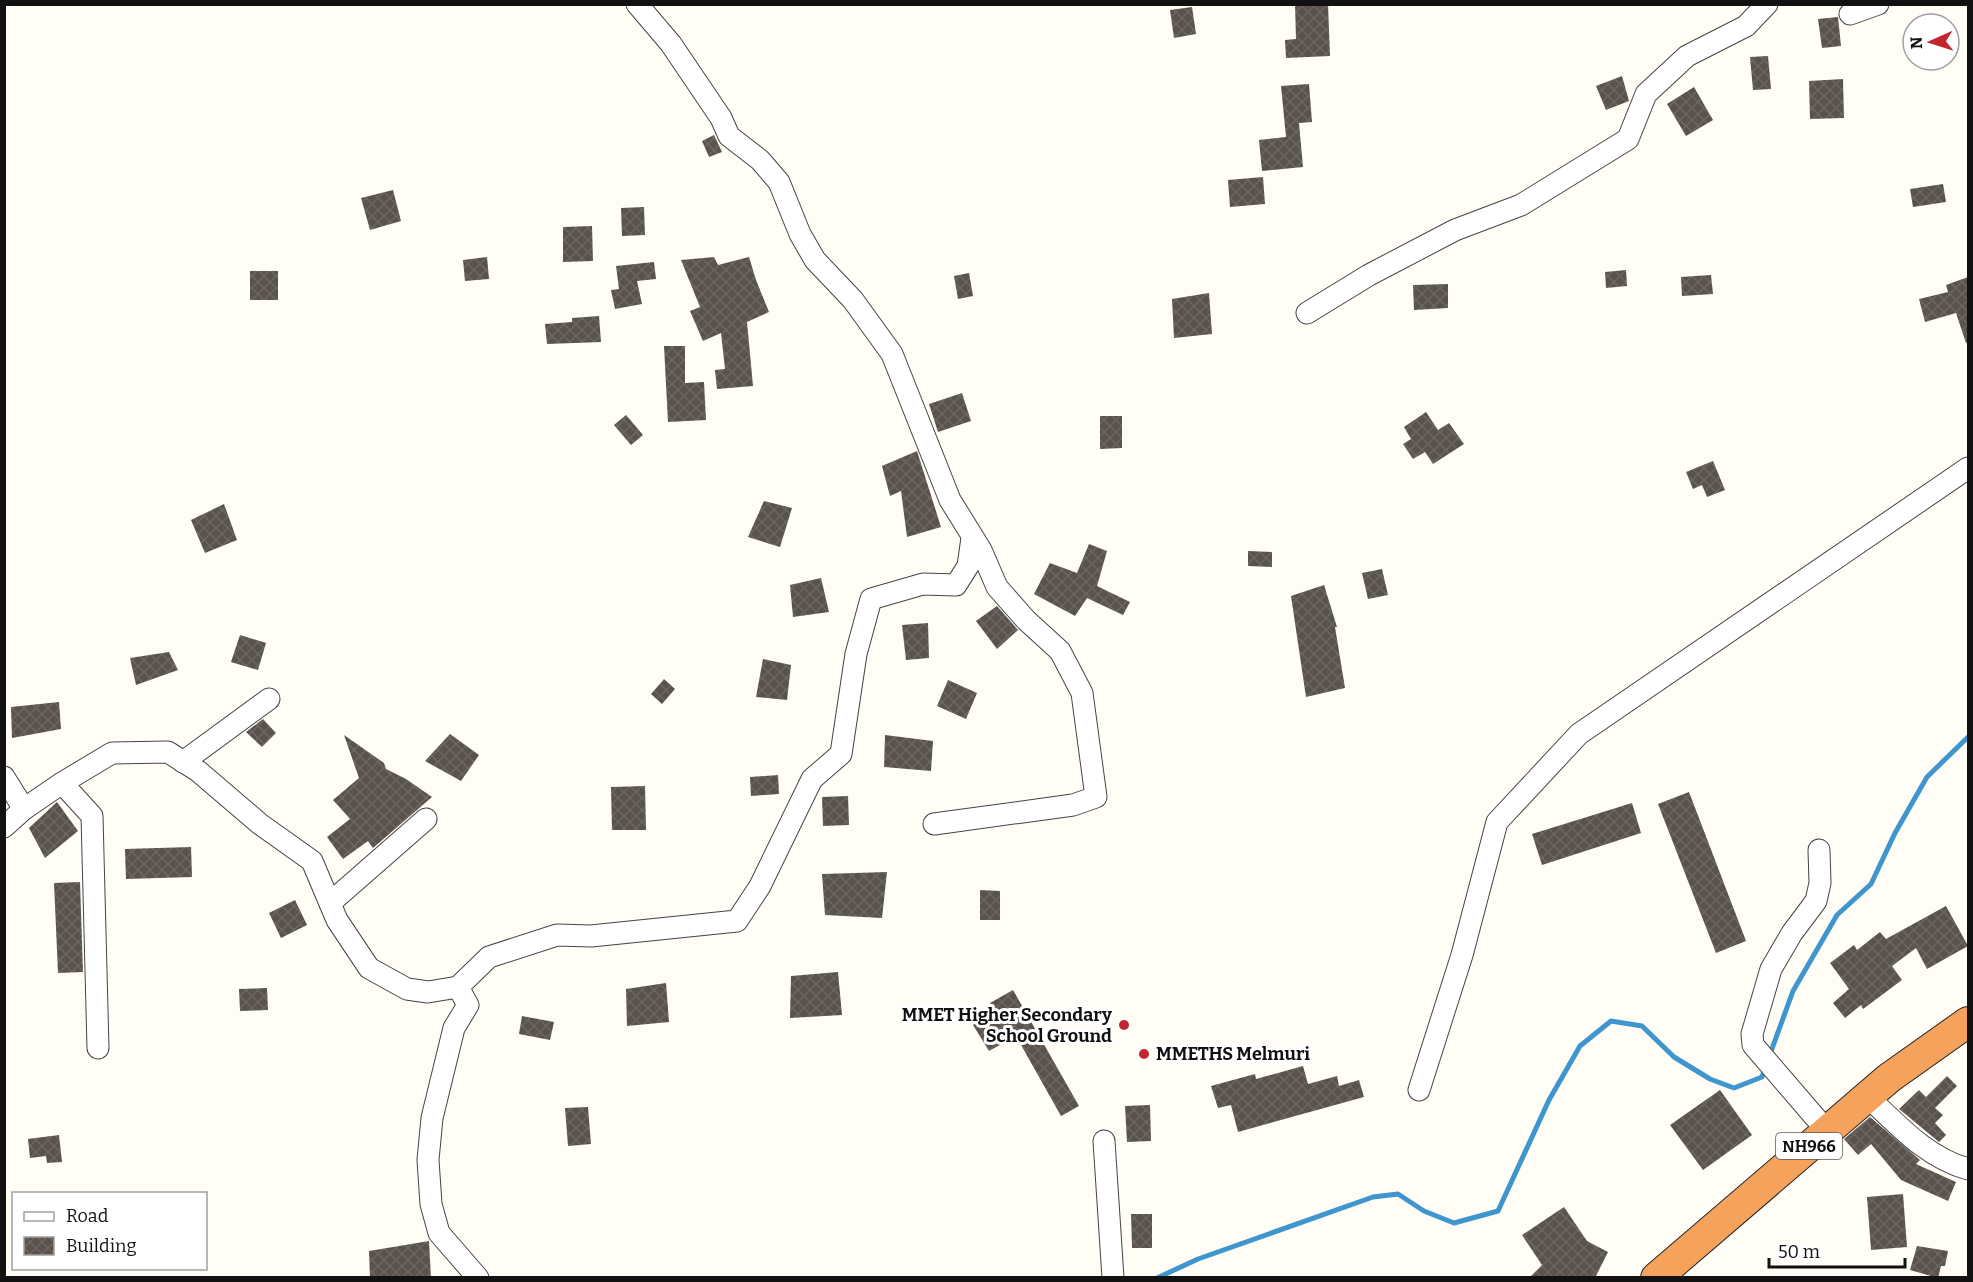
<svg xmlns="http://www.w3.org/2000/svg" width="1973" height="1282" viewBox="0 0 1973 1282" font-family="Bitter,serif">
	<defs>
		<pattern id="building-cross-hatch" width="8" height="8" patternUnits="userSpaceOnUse" patternTransform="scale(1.5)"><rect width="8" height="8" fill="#5a524d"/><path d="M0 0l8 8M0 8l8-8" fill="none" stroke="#6d6662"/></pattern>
	</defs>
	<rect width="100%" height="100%" fill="#fffdf5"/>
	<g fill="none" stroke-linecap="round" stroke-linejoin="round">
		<g stroke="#3f96cf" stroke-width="5">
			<polyline points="1769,1057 1793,991 1837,915 1871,884 1895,833 1927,777 1968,737"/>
			<polyline points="1157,1278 1198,1259 1373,1197 1398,1194 1424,1211 1454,1223 1498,1211 1549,1100 1580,1046 1611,1021 1642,1026 1674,1057 1710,1079 1734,1088 1762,1077 1765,1068"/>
		</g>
	</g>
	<g fill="url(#building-cross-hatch)">
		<polygon points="1295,4 1328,4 1330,56 1286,58 1285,40 1296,39"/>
		<polygon points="1192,7 1196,34 1174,38 1170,10"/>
		<polygon points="1838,17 1841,46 1822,48 1818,19"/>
		<polygon points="1768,56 1771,89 1753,90 1750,57"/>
		<polygon points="1622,76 1629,101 1606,110 1596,86"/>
		<polygon points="1843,79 1844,118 1810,119 1809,81"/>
		<polygon points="1309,84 1312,122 1299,123 1303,167 1262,171 1259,140 1286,137 1281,86"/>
		<polygon points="1694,87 1713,120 1686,136 1667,104"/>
		<polygon points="714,135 722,152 709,157 702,141"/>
		<polygon points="1263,177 1265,204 1230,207 1228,180"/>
		<polygon points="1943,184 1946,202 1913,207 1910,189"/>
		<polygon points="393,190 401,221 370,230 361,198"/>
		<polygon points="644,207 645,235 622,236 621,208"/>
		<polygon points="592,226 593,261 563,262 563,227"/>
		<polygon points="487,257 489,279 465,281 463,260"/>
		<polygon points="714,257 718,265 749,257 756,280 769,312 747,322 753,386 717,389 715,370 725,369 721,333 703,341 690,311 700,307 681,260"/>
		<polygon points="654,262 656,279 637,281 642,304 615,309 611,290 619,289 616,266"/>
		<polygon points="1626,270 1627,286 1606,288 1605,272"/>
		<rect x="250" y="271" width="28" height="29"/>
		<polygon points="969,273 973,296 958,299 954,276"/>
		<polygon points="1711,275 1713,294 1682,296 1681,277"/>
		<polygon points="1968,277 1968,342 1966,343 1956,313 1925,322 1919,299 1948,292 1946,285"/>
		<polygon points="1448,284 1448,308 1414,310 1413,285"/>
		<polygon points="1209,293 1212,334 1174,338 1172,299"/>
		<polygon points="599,316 601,342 547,344 545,324 572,322 572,318"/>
		<polygon points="664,346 685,346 685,383 704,382 706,420 668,422"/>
		<polygon points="962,393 971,421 938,432 929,404"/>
		<polygon points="1426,412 1438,430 1449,423 1464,444 1433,464 1425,452 1413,459 1403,444 1411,439 1404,427"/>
		<polygon points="626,415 643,435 631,445 614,425"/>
		<polygon points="1100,416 1122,416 1122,448 1100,449"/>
		<polygon points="917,451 941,527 907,537 901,491 890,496 882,466"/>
		<polygon points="1713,461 1725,490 1707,497 1702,485 1693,489 1686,472"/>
		<polygon points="764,501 792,508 780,547 748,537"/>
		<polygon points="224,504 237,540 205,553 191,520"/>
		<polygon points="1089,544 1107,551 1097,586 1130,602 1123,615 1087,598 1075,616 1034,594 1050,563 1077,573"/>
		<polygon points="1248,551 1272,552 1272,567 1248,566"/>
		<polygon points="1382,569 1388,595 1368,599 1362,573"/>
		<polygon points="821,578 829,612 793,617 790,585"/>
		<polygon points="1324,585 1337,627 1335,627 1345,688 1306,697 1291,596"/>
		<polygon points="997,606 1018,630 997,649 976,621"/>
		<polygon points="928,623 929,658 906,660 902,625"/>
		<polygon points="240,635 266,643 258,670 231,662"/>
		<polygon points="169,652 178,670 136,685 130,658"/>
		<polygon points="763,659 791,665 787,700 756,697"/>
		<polygon points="664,679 675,689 662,704 651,694"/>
		<polygon points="948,680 977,693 966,719 937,706"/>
		<polygon points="59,702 61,729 12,738 11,707"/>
		<polygon points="263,719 276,733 262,747 246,732"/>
		<polygon points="450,734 479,755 461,781 425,761"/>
		<polygon points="344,735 384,763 386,769 406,779 432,797 373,848 368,841 343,859 327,837 350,819 333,800 359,778"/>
		<polygon points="885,735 933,741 931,771 884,767"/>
		<polygon points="778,775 779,794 751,796 750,777"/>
		<polygon points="645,786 646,830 612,830 611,787"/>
		<polygon points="1689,792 1746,941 1716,953 1658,804"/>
		<polygon points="848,796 849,825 823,826 822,797"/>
		<polygon points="57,802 78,831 45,858 29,828"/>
		<polygon points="1632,803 1641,833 1542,865 1532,834"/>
		<polygon points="191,847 192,877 126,879 125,849"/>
		<polygon points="887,872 882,918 825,915 822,874"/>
		<polygon points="80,882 83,972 58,973 54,883"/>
		<polygon points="980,890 1000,891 1000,920 980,920"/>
		<polygon points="295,900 307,925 281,938 269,913"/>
		<polygon points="1946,906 1968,946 1927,969 1916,948 1892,966 1902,980 1863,1009 1861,1005 1845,1018 1833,1003 1849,989 1830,963 1854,945 1857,950 1880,932 1886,939"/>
		<polygon points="838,972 842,1015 790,1018 791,976"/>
		<polygon points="666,983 669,1022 627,1026 626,989"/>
		<polygon points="267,988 268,1010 240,1011 239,989"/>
		<polygon points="1013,990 1079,1106 1061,1116 1016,1036 989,1051 973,1025 995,1012 990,1003"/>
		<polygon points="522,1016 554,1022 550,1040 519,1034"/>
		<polygon points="1303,1066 1308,1084 1337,1076 1339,1086 1359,1080 1364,1097 1238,1132 1231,1105 1218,1108 1211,1086 1255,1074 1256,1079"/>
		<polygon points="1947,1076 1957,1086 1935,1108 1943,1115 1935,1123 1946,1135 1939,1142 1899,1109 1919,1090 1926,1097"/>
		<polygon points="1720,1090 1752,1135 1703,1170 1670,1125"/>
		<polygon points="1150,1105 1151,1141 1127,1142 1125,1106"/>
		<polygon points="588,1107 591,1144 568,1146 565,1108"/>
		<polygon points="1870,1117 1920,1160 1916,1164 1956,1182 1948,1201 1901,1180 1871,1144 1858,1155 1844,1139"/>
		<polygon points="59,1135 62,1162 47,1163 46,1156 30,1158 28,1139"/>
		<polygon points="1903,1194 1907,1247 1871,1250 1867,1197"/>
		<polygon points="1564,1207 1587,1241 1608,1252 1595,1278 1529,1278 1542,1265 1522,1235"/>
		<polygon points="1131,1214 1152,1214 1152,1248 1132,1248"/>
		<polygon points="429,1241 431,1278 370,1278 369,1251"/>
		<polygon points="1917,1246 1948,1251 1945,1266 1941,1266 1938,1278 1910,1270"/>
	</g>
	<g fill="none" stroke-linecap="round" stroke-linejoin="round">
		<g stroke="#444" stroke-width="23">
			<g id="minor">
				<polyline points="637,4 671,44 721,118 729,136 760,160 779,182 800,234 815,260 853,300 892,354 950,500 981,550 997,587 1026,620 1060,651 1082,693 1096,797 1073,805 934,824"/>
				<polyline points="1850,14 1878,4"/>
				<polyline points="1307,313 1369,275 1455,230 1521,205 1628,139 1646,94 1687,56 1746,26 1767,4"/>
				<polyline points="183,762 269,699"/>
				<polyline points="4,777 24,809"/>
				<polyline points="62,783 92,816 98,1048"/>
				<polyline points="4,827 24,809 62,783 112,753 168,752 198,771 260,824 312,861 337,920 369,968 407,989 428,992 458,987 468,1005 454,1028 432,1118 428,1160 431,1204 439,1233 478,1278"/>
				<polyline points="1819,850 1820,883 1816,901 1792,933 1771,969 1752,1034 1753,1045 1827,1131"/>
				<polyline points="330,903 426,819"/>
				<polyline points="458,987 489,957 557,935 591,936 737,921 760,886 812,779 841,754 856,654 871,599 923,584 956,585 968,566 972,538"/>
				<polyline points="1419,1090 1462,955 1497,822 1579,734 1968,468"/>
				<path d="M 1868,1097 C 1898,1125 1927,1158 1968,1169"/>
				<polyline points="1104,1141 1113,1278"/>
			</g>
		</g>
		<g stroke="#222" stroke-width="32">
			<polyline id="highway" points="1656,1278 1889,1078 1968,1022"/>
		</g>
		<use href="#minor" stroke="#fff" stroke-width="21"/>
		<use href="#highway" stroke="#f5a25d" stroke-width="30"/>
	</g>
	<g fill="#c4262e" stroke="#fff" stroke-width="2">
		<circle cx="1124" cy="1025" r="6"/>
		<circle cx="1144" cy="1054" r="6"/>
	</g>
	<g text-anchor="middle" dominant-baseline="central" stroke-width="6" stroke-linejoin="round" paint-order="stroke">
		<rect fill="#fff" stroke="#585858" stroke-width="1.5" x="1776" y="1133" width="66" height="26" rx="4.5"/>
		<g font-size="16" font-weight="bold" fill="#111">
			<text x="1809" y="1146">NH966</text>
		</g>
		<g font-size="18" font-weight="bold" fill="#111" stroke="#fff" text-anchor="end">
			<text x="1112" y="1015">MMET Higher Secondary<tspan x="1112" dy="21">School Ground</tspan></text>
			<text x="1156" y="1054" text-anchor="start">MMETHS Melmuri</text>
		</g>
	</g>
	<rect width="1973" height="1282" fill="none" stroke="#111111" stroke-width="12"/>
	<rect x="12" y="1192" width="195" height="78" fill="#ffffff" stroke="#a0a0a0" stroke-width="1.5"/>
	<rect x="24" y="1212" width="30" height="9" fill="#ffffff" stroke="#a0a0a0" stroke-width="1.5"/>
	<text x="66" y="1222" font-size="18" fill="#111111">Road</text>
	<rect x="24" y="1237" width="30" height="18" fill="url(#building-cross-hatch)" stroke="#a0a0a0" stroke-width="1.5"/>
	<text x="66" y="1252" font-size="18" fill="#111111">Building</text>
	<g transform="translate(1931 42) rotate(267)"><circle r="28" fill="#ffffff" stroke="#a0a0a0" stroke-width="1.5"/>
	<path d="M0-4.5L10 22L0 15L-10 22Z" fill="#c4262e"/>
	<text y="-9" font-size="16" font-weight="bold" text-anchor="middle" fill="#111111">N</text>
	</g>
	<path d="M1769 1258v9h136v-9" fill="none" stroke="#111111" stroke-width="3"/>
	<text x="1778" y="1258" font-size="18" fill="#111111" stroke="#ffffff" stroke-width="4.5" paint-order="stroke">50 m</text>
</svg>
